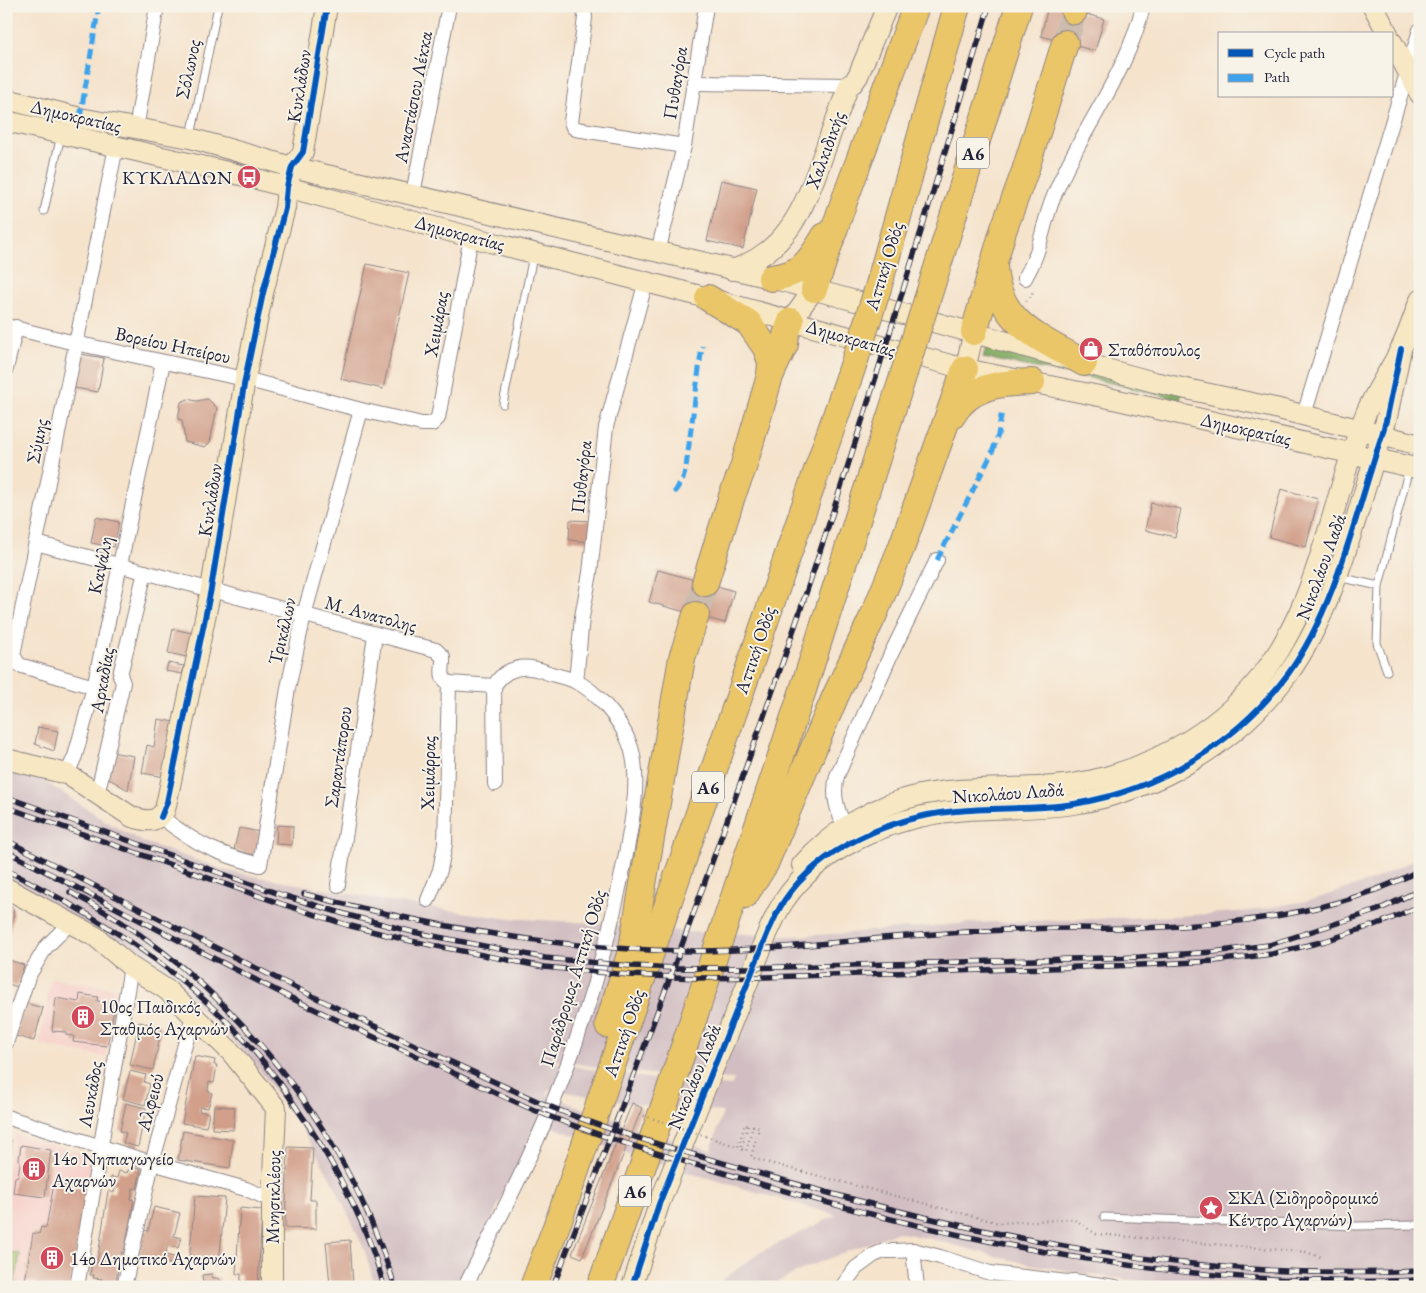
<svg xmlns="http://www.w3.org/2000/svg" width="1426" height="1293" viewBox="0 0 1426 1293" font-family="'EB Garamond',serif">
	<rect width="100%" height="100%" fill="#f7f3e8"/>
	<filter id="ink" filterUnits="userSpaceOnUse"><feTurbulence type="fractalNoise" baseFrequency=".02" numOctaves="2"/><feDisplacementMap in="SourceGraphic" scale="10" xChannelSelector="R" yChannelSelector="G"/><feConvolveMatrix kernelMatrix="1 2 1 2 8 2 1 2 1" color-interpolation-filters="sRGB"/></filter>
	<filter id="wash" filterUnits="userSpaceOnUse"><feTurbulence type="fractalNoise" baseFrequency=".0096" numOctaves="4" result="noise"/><feDisplacementMap in="SourceGraphic" scale="20" xChannelSelector="R" yChannelSelector="G"/><feGaussianBlur stdDeviation="1.12" result="paint"/><feColorMatrix in="noise" values="0 0 0 0 0 0 0 0 0 0 0 0 0 0 0 0 0 1.4 0 .05"/><feComposite in="paint" operator="in"/></filter>
	<g filter="url(#wash)">
		<rect width="100%" height="100%" fill="#f5e3cc"/>
		<g fill="#f7d0ca">
			<polygon points="51,978 117,989 106,1057 39,1045"/>
			<polygon points="15,1134 93,1156 70,1287 6,1287 6,1175"/>
		</g>
		<path fill="#d2bec2" fill-rule="evenodd" d="M 6,767 L 42,780 L 114,826 L 143,842 L 228,871 L 392,902 L 503,918 L 597,923 L 688,932 L 792,936 L 837,934 L 970,923 L 1178,916 L 1250,911 L 1312,900 L 1371,881 L 1420,857 L 1420,1287 L 1184,1287 L 1093,1275 L 1035,1265 L 1006,1259 L 936,1240 L 897,1232 L 810,1266 L 767,1287 L 713,1287 L 759,1253 L 836,1215 L 638,1158 L 538,1122 L 459,1287 L 375,1287 L 365,1251 L 335,1186 L 299,1124 L 255,1064 L 210,1018 L 162,974 L 106,935 L 6,879 ZM 557,1060 L 601,1068 L 667,1076 L 734,1079 L 731,1086 L 665,1081 L 577,1067 L 556,1063 ZM 548,1089 L 635,1104 L 723,1112 L 711,1150 L 649,1132 L 587,1110 L 547,1094 Z"/>
		<polygon fill="#a9cb74" stroke="#667658" points="6,1251 20,1254 14,1287 6,1287"/>
		<polygon fill="#86af66" stroke="#546850" points="987,343 1182,393 1180,400 1090,378 983,358"/>
		<g id="blocks">
			<g fill="#d19f8a">
				<polygon points="1048,6 1057,6 1104,19 1095,51 1041,36"/>
				<polygon points="721,180 757,188 743,249 707,241"/>
				<polygon points="367,264 409,273 383,389 341,379"/>
				<polygon points="80,354 104,358 98,392 74,388"/>
				<polygon points="188,399 196,401 208,399 217,408 210,442 205,447 185,442 182,420 178,419 181,402"/>
				<polygon points="1281,489 1318,499 1306,547 1269,537"/>
				<polygon points="1151,503 1181,509 1175,537 1145,530"/>
				<polygon points="96,517 119,522 114,547 91,543"/>
				<polygon points="570,520 594,521 592,542 569,540"/>
				<polygon points="658,570 734,591 725,623 649,602"/>
				<polygon points="173,629 192,633 187,657 168,653"/>
				<polygon points="168,663 184,666 182,674 166,671"/>
				<polygon points="158,719 174,722 165,777 142,773 147,745 154,747"/>
				<polygon points="38,727 58,731 54,751 35,744"/>
				<polygon points="111,752 134,756 128,790 106,777"/>
				<polygon points="277,825 293,826 292,845 276,844"/>
				<polygon points="239,828 260,832 255,855 234,850"/>
				<polygon points="6,904 14,909 13,913 14,914 7,943"/>
				<polygon points="6,959 24,965 17,987 6,983"/>
				<polygon points="80,994 98,997 97,1001 115,1004 107,1046 73,1042 74,1036 66,1035 66,1032 52,1031 56,998 79,1002"/>
				<polygon points="25,1003 43,1008 34,1041 16,1036"/>
				<polygon points="139,1022 162,1027 153,1070 130,1065"/>
				<polygon points="195,1056 215,1060 214,1065 217,1065 214,1083 209,1082 208,1091 212,1093 208,1108 200,1107 199,1111 209,1113 206,1127 182,1123"/>
				<polygon points="130,1071 146,1075 144,1082 150,1084 145,1105 123,1099"/>
				<polygon points="126,1103 146,1108 138,1147 123,1143 126,1133 120,1131"/>
				<polygon points="632,1103 642,1108 582,1258 572,1254"/>
				<polygon points="214,1106 235,1107 233,1130 212,1129"/>
				<polygon points="183,1131 233,1140 230,1168 178,1160"/>
				<polygon points="6,1139 11,1140 7,1156 6,1156"/>
				<polygon points="21,1145 51,1150 45,1197 13,1193 15,1177 18,1176 20,1163 19,1160"/>
				<polygon points="288,1147 313,1148 310,1200 316,1200 316,1229 285,1228"/>
				<polygon points="134,1168 141,1169 137,1189 133,1188 131,1199 134,1200 124,1253 121,1252 123,1259 119,1259 116,1285 101,1283 102,1279 93,1278 94,1275 90,1275 92,1262 97,1263 108,1191 114,1193 116,1184 109,1183 111,1177 117,1178 119,1171 127,1173 128,1170 133,1171"/>
				<polygon points="54,1184 87,1190 70,1287 36,1287 37,1283 25,1281 33,1233 39,1234 41,1227 46,1228"/>
				<polygon points="195,1196 225,1198 219,1264 189,1261"/>
				<polygon points="154,1207 180,1213 174,1236 181,1238 178,1248 167,1246 166,1255 177,1258 176,1265 138,1258 144,1230 148,1231"/>
				<polygon points="240,1208 262,1210 258,1287 241,1287 241,1274 236,1274"/>
				<polygon points="350,1240 353,1284 330,1285 326,1242"/>
				<polygon points="212,1274 213,1278 219,1278 219,1287 184,1287 183,1284 203,1283 202,1275"/>
				<polygon points="132,1281 159,1286 159,1287 131,1287"/>
			</g>
		</g>
	</g>
	<g filter="url(#ink)">
		<use href="#blocks" fill-opacity="0" stroke="#8c8284" stroke-width="1"/>
		<g fill="none" stroke-linecap="round" stroke-linejoin="round">
			<g stroke="#cbbcaf" stroke-width="26" stroke-dasharray="26 13" stroke-linecap="butt">
				<polyline points="1065,43 1074,11"/>
				<polyline points="696,615 705,583"/>
			</g>
			<g stroke="#8c8284" stroke-width="9">
				<g id="lane">
					<polyline points="191,136 218,6"/>
					<polyline points="44,211 61,135"/>
					<polyline points="503,404 533,256"/>
					<polyline points="1338,577 1379,586"/>
					<polyline points="1387,671 1377,643 1379,586 1409,468"/>
					<polyline points="1104,1217 1356,1226 1420,1225"/>
				</g>
			</g>
			<g stroke="#8c8284" stroke-width="16">
				<g id="street">
					<polyline points="584,6 585,18 571,122 573,127 576,129 684,146"/>
					<polyline points="694,83 849,85"/>
					<polyline points="136,129 157,6"/>
					<polyline points="413,194 449,6"/>
					<polyline points="658,252 684,146 706,6"/>
					<path d="M 1025,278 C 1042,250 1042,224 1054,196 C 1080,130 1127,76 1143,6"/>
					<polyline points="6,326 75,343 245,379 361,410 422,424 432,424 438,418 471,237"/>
					<polyline points="6,369 16,327"/>
					<polyline points="1304,415 1420,30"/>
					<path d="M 36,543 L 436,650 L 443,657 C 444,668 438,677 449,683"/>
					<polyline points="576,682 582,617 590,573 606,427 646,281"/>
					<path d="M 449,683 L 494,686 C 506,666 525,664 546,672 C 555,676 566,677 575,681 C 597,691 620,720 629,742 C 642,774 632,821 626,854 C 611,932 589,1011 560,1085 C 533,1154 498,1221 465,1287"/>
					<polyline points="494,686 495,784"/>
					<polyline points="94,687 19,665 13,655 116,147"/>
					<polyline points="67,774 75,756 94,687 163,362"/>
					<polyline points="97,795 123,683 120,675 145,572"/>
					<path d="M 161,817 C 196,844 217,854 260,865 L 288,688 L 304,615 L 361,410"/>
					<path d="M 845,828 C 837,809 832,796 837,776 L 891,654 L 937,560"/>
					<polyline points="338,885 375,635"/>
					<polyline points="428,900 440,870 445,844 449,683"/>
					<polyline points="6,1043 28,977 46,947 70,923"/>
					<polyline points="6,1117 152,1163 246,1189 272,1200"/>
					<polyline points="913,1250 917,1287"/>
					<polyline points="77,1287 131,967"/>
					<polyline points="124,1287 152,1163 193,1016"/>
					<polyline points="842,1287 856,1268 874,1255 884,1251 894,1251 913,1250 940,1257 990,1273 1067,1282 1074,1281 1115,1287"/>
				</g>
			</g>
			<g stroke="#8c8284" stroke-width="22">
				<g id="secondary">
					<polyline points="1373,6 1388,34"/>
					<polyline points="1392,42 1420,94"/>
					<polyline points="6,99 80,118 190,138 292,167 771,278 1154,382 1275,408 1420,445"/>
					<polyline points="6,121 249,177 471,237 708,298 965,369 1109,398 1420,469"/>
					<path d="M 732,270 C 787,252 804,208 822,158 C 831,133 840,109 849,85 L 853,83 L 858,76 L 887,6"/>
					<polyline points="791,321 814,289"/>
					<polyline points="965,369 974,332"/>
					<path d="M 6,759 L 67,774 L 132,817 C 146,821 156,824 165,810 L 211,589 L 245,379 L 263,293 L 285,208 L 287,187 L 292,167 L 303,152 L 327,6"/>
					<path d="M 802,865 C 832,830 876,805 920,795 C 970,785 1023,791 1073,784 C 1143,773 1215,734 1259,679 C 1321,602 1330,502 1366,413 C 1375,392 1389,372 1399,352 C 1408,336 1413,317 1420,300"/>
					<polyline points="6,888 96,937 131,967 167,990 231,1052 276,1108 272,1200 272,1287"/>
					<path d="M 632,1287 L 659,1204 L 768,932 C 773,922 777,911 784,901 C 820,847 893,817 956,811 C 995,807 1035,810 1074,804 C 1159,790 1236,744 1288,674 C 1336,608 1356,512 1382,435 L 1387,417 L 1401,349"/>
				</g>
			</g>
			<g stroke="#8c8284" stroke-width="28">
				<g id="highway">
					<polyline points="1074,11 1075,6"/>
					<path d="M 994,266 C 998,324 1039,337 1084,363"/>
					<path d="M 771,278 C 802,275 810,261 825,236"/>
					<polyline points="878,288 957,6"/>
					<polyline points="814,289 842,207 916,6"/>
					<polyline points="708,298 749,323 766,348 771,362 770,376"/>
					<polyline points="927,300 1019,6"/>
					<polyline points="974,332 1003,231 1025,171 1065,43"/>
					<path d="M 952,416 C 970,385 1000,383 1032,382"/>
					<polyline points="705,583 732,496 743,468 770,376 785,344 786,335 791,321"/>
					<polyline points="745,895 765,864 835,697 875,612 902,546 965,369"/>
					<polyline points="608,1025 632,948 682,658 696,615"/>
					<polyline points="533,1287 561,1214 855,360"/>
					<polyline points="600,1287 668,1095 804,687 904,373"/>
				</g>
			</g>
			<g stroke="#8c8284" stroke-width="2.5" stroke-dasharray="1 4" stroke-linecap="butt">
				<polyline points="1026,301 1032,295 1033,289"/>
				<polyline points="748,1126 741,1149 746,1151 753,1126 759,1128 751,1157 758,1160 999,1223 1073,1219 1096,1234 1306,1252 1321,1257"/>
			</g>
			<use href="#lane" stroke="#fff" stroke-width="7"/>
			<use href="#street" stroke="#fff" stroke-width="14"/>
			<use href="#secondary" stroke="#f7e8c3" stroke-width="20"/>
			<use href="#highway" stroke="#eac669" stroke-width="26"/>
			<g stroke="#22223b" stroke-width="5.5">
				<g id="rail">
					<polyline points="6,797 285,896 351,916 413,932 545,958 631,966 677,968 746,968 1140,957 1213,952 1269,945 1378,910 1420,890"/>
					<polyline points="6,807 282,904 347,925 411,941 544,967 629,975 697,978 766,977 1140,965 1214,961 1272,954 1325,941 1383,922 1420,906"/>
					<path d="M 6,840 C 145,912 282,983 423,1049 C 464,1068 505,1087 546,1105 C 616,1134 689,1153 761,1174 C 975,1236 1196,1282 1420,1271"/>
					<path d="M 6,851 C 75,886 144,922 213,958 C 247,975 280,993 314,1009 C 352,1027 391,1045 430,1062 C 468,1080 507,1099 546,1115 C 614,1142 684,1161 754,1182 C 969,1245 1194,1290 1420,1280"/>
					<path d="M 6,870 C 112,923 208,986 279,1082 C 289,1095 297,1110 307,1123 C 340,1174 369,1228 384,1287"/>
					<path d="M 70,892 C 223,972 345,1122 395,1287"/>
					<path d="M 304,894 C 432,927 564,951 696,951 C 751,951 806,945 861,940 C 917,935 974,931 1031,929 C 1067,927 1102,929 1138,928 C 1233,925 1335,915 1420,870"/>
					<path d="M 553,1287 C 638,1067 720,846 796,623 C 865,419 927,213 989,6"/>
				</g>
			</g>
			<use href="#rail" stroke="#f7f3e8" stroke-width="4" stroke-dasharray="11" stroke-linecap="butt"/>
			<g stroke="#8c8284" stroke-width="28" stroke-linecap="butt">
				<g id="highway-bridge">
					<polyline points="855,360 878,288"/>
					<polyline points="904,373 927,300"/>
				</g>
			</g>
			<polyline stroke="#8c8284" stroke-width="2.5" stroke-dasharray="1 4" stroke-linecap="butt" points="639,1114 738,1147 745,1124 748,1126"/>
			<use href="#highway-bridge" stroke="#eac669" stroke-width="26"/>
			<g stroke="#3ea2ec" stroke-width="5" stroke-dasharray="10 5" stroke-linecap="butt">
				<polyline points="80,118 99,6"/>
				<polyline points="674,493 683,479 686,467 702,346"/>
				<polyline points="937,560 992,453 998,435 1002,410"/>
			</g>
			<g stroke="#f7f3e8" stroke-width="9">
				<g id="cycleway">
					<polyline points="161,817 167,802 211,589 245,379 263,293 285,208 287,187 292,167 303,152 327,6"/>
					<path d="M 632,1287 L 659,1204 L 768,932 C 773,922 777,911 784,901 C 820,847 893,817 956,811 C 995,807 1035,810 1074,804 C 1159,790 1236,744 1288,674 C 1336,608 1356,512 1382,435 L 1387,417 L 1401,349"/>
				</g>
			</g>
			<use href="#cycleway" stroke="#0057b8" stroke-width="6"/>
		</g>
	</g>
	<defs>
		<g id="bus-disc" transform="scale(1.25)"><circle r="9.5" fill="#d1495b" stroke="#f7f3e8"/><path d="M-5-6H5V4H4V6H2V4H-2V6H-4V4H-5ZM-3.5-4V0h7V-4ZM-3.5 1.2v1.5H-2V1.2ZM2 1.2v1.5H3.5V1.2Z" fill="#fff"/></g>
		<g id="shop-disc" transform="scale(1.25)"><circle r="9.5" fill="#d1495b" stroke="#f7f3e8"/><path d="M-5-2.5h2.3a2.7 3.5 0 0 1 5.4 0H5L5.5 6h-11ZM-1.5-2.5h3a1.5 2.3 0 0 0-3 0Z" fill="#fff"/></g>
		<g id="building-disc" transform="scale(1.25)"><circle r="9.5" fill="#d1495b" stroke="#f7f3e8"/><path d="M-4-6H4V6H1V3H-1V6H-4ZM-2.5-4.3h1.7v1.8h-1.7ZM.8-4.3h1.7v1.8H.8ZM-2.5-1h1.7V.8h-1.7ZM.8-1h1.7V.8H.8Z" fill="#fff"/></g>
		<g id="sight-disc" transform="scale(1.25)"><circle r="9.5" fill="#d1495b" stroke="#f7f3e8"/><path d="M0-6L1.8-2.2L6-1.7L2.9 1.2L3.7 5.4L0 3.3L-3.7 5.4L-2.9 1.2L-6-1.7L-1.8-2.2Z" fill="#fff"/></g>
	</defs>
	<g fill-rule="evenodd">
		<use href="#bus-disc" x="249" y="177"/>
		<use href="#shop-disc" x="1091" y="349"/>
		<use href="#building-disc" x="83" y="1017"/>
		<use href="#building-disc" x="34" y="1169"/>
		<use href="#sight-disc" x="1211" y="1208"/>
		<use href="#building-disc" x="52" y="1258"/>
	</g>
	<g text-anchor="middle" dominant-baseline="central" stroke-width="4" stroke-linejoin="round" paint-order="stroke">
		<g fill="#f7f3e8" stroke="#62616f" stroke-width="1">
			<rect x="957" y="137.5" width="32" height="31" rx="4"/>
			<rect x="692" y="771.5" width="32" height="31" rx="4"/>
			<rect x="619" y="1175.5" width="32" height="31" rx="4"/>
		</g>
		<g font-size="18" font-weight="bold" fill="#22223b">
			<text x="973" y="153">Α6</text>
			<text x="708" y="787">Α6</text>
			<text x="635" y="1191">Α6</text>
		</g>
		<g font-size="19" fill="#22223b" stroke="#f7f3e8">
			<text transform="translate(188 69) rotate(-78)">Σόλωνος</text>
			<text transform="translate(675 83) rotate(-81)">Πυθαγόρα</text>
			<text transform="translate(299 86) rotate(-81)">Κυκλάδων</text>
			<text transform="translate(413 97) rotate(-79)">Αναστάσιου Λέκκα</text>
			<text transform="translate(76 116) rotate(13)">Δημοκρατίας</text>
			<text transform="translate(825 150) rotate(-70)">Χαλκιδικής</text>
			<text transform="translate(460 233) rotate(15)">Δημοκρατίας</text>
			<text transform="translate(884 266) rotate(-73)">Αττική Οδός</text>
			<text transform="translate(436 324) rotate(-80)">Χειμάρας</text>
			<text transform="translate(851 338) rotate(16)">Δημοκρατίας</text>
			<text transform="translate(173 345) rotate(12)">Βορείου Ηπείρου</text>
			<text transform="translate(1246 429) rotate(13)">Δημοκρατίας</text>
			<text transform="translate(37 441) rotate(-79)">Σύμης</text>
			<text transform="translate(581 477) rotate(-84)">Πυθαγόρα</text>
			<text transform="translate(210 500) rotate(-81)">Κυκλάδων</text>
			<text transform="translate(100 565) rotate(-78)">Καψάλη</text>
			<text transform="translate(1321 567) rotate(-70)">Νικολάου Λαδά</text>
			<text transform="translate(371 614) rotate(15)">Μ. Ανατολης</text>
			<text transform="translate(282 631) rotate(-77)">Τρικάλων</text>
			<text transform="translate(755 650) rotate(-71)">Αττική Οδός</text>
			<text transform="translate(102 680) rotate(-80)">Αρκαδίας</text>
			<text transform="translate(338 757) rotate(-82)">Σαραντάπορου</text>
			<text transform="translate(428 773) rotate(-89)">Χειμάρρας</text>
			<text transform="translate(1008 793) rotate(-4)">Νικολάου Λαδά</text>
			<text transform="translate(573 978) rotate(-73)">Παράδρομος Αττική Οδός</text>
			<text transform="translate(624 1033) rotate(-71)">Αττική Οδός</text>
			<text transform="translate(694 1077) rotate(-68)">Νικολάου Λαδά</text>
			<text transform="translate(90 1094) rotate(-80)">Λευκάδος</text>
			<text transform="translate(150 1102) rotate(-75)">Αλφειού</text>
			<text transform="translate(273 1197) rotate(-89)">Μνησικλέους</text>
		</g>
		<g font-size="19" fill="#22223b" stroke="#f7f3e8" text-anchor="start">
			<text x="232" y="177" text-anchor="end">ΚΥΚΛΑΔΩΝ</text>
			<text x="1108" y="349">Σταθόπουλος</text>
			<text x="100" y="1006">10ος Παιδικός<tspan x="100" dy="22">Σταθμός Αχαρνών</tspan></text>
			<text x="52" y="1158">14ο Νηπιαγωγείο<tspan x="52" dy="22">Αχαρνών</tspan></text>
			<text x="1228" y="1197">ΣΚΑ (Σιδηροδρομικό<tspan x="1228" dy="22">Κέντρο Αχαρνών)</tspan></text>
			<text x="70" y="1258">14ο Δημοτικό Αχαρνών</text>
		</g>
	</g>
	<rect width="1426" height="1293" fill="none" stroke="#f7f3e8" stroke-width="25"/>
	<rect x="1218" y="32" width="175" height="65" fill="#f7f3e8" stroke="#a29fa3"/>
	<rect x="1228" y="49" width="25" height="8" fill="#0057b8" stroke="#a29fa3"/>
	<text x="1264" y="58" font-size="15" fill="#22223b">Cycle path</text>
	<rect x="1228" y="74" width="25" height="8" fill="#3ea2ec" stroke="#a29fa3"/>
	<text x="1264" y="82" font-size="15" fill="#22223b">Path</text>
</svg>
